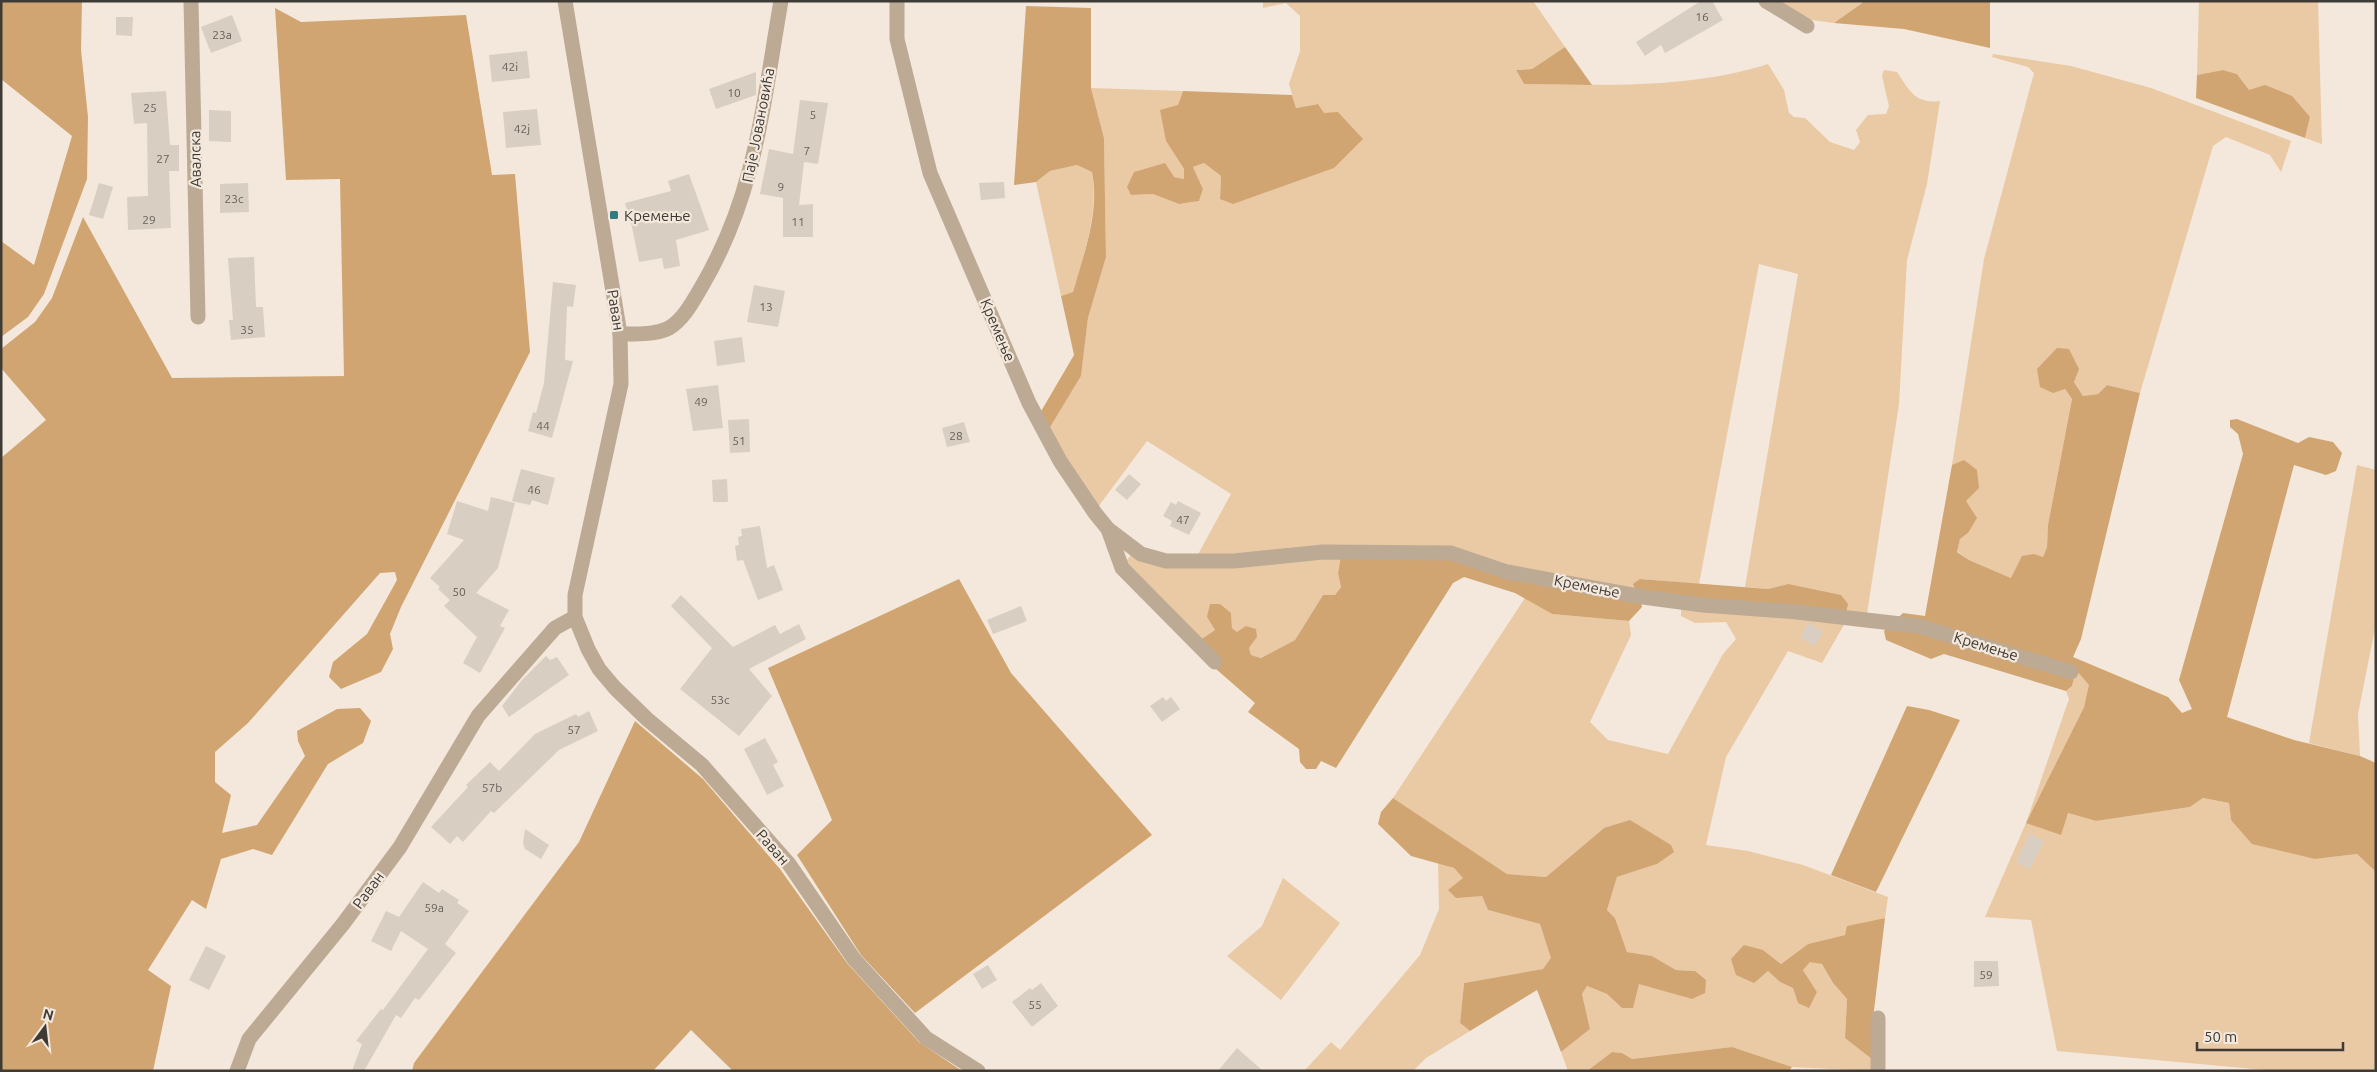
<svg xmlns="http://www.w3.org/2000/svg" width="2377" height="1072" viewBox="0 0 2377 1072" font-family="Ubuntu,sans-serif">
	<rect width="100%" height="100%" fill="#f3e8db"/>
	<g fill="#eac9a5">
		<path d="M 1263,1 L 1533,1 L 1565,47 L 1532,69 L 1516,70 L 1524,84 C 1606,85 1689,89 1768,64 L 1784,90 L 1789,113 L 1794,117 L 1805,118 L 1830,142 L 1854,150 L 1860,142 L 1856,130 L 1868,115 L 1886,114 L 1889,106 L 1882,76 L 1884,70 L 1897,72 C 1909,90 1915,104 1940,101 L 1927,184 L 1907,260 L 1899,404 L 1867,614 L 1846,613 L 1788,584 L 1768,589 L 1745,587 L 1798,274 L 1759,264 L 1699,584 L 1640,579 L 1635,589 L 1508,568 L 1451,550 L 1196,558 L 1231,494 L 1147,441 L 1098,507 L 1065,459 L 1049,429 L 1081,376 L 1088,318 L 1106,257 L 1104,138 L 1091,88 L 1183,91 L 1166,141 L 1184,169 L 1184,179 L 1174,177 L 1131,195 L 1153,194 L 1179,204 L 1199,201 L 1203,189 L 1193,167 L 1204,163 L 1221,176 L 1220,199 L 1362,139 L 1338,113 L 1324,113 L 1317,104 L 1296,108 L 1289,84 L 1300,51 L 1300,16 L 1286,3 L 1263,8 Z"/>
		<polygon points="1773,1 1865,1 1834,23 1812,20"/>
		<polygon points="2199,1 2318,1 2322,144 2305,138 2310,117 2249,90 2237,74 2223,70 2197,75"/>
		<polygon points="1993,54 2071,66 2151,88 2291,141 2281,172 2270,155 2226,137 2213,146 2140,393 2107,385 2098,394 2083,396 2074,382 2065,389 2072,399 2048,525 2047,547 2043,557 2011,578 1969,560 1957,551 1960,539 1968,533 1966,501 1952,465 1984,259 2034,73 2028,67 1992,57"/>
		<path d="M 1077,165 L 1092,172 C 1099,212 1084,254 1073,292 L 1061,296 L 1036,182 L 1050,171 Z"/>
		<polygon points="2357,465 2376,470 2376,623 2358,714 2360,756 2309,743"/>
		<polygon points="1133,552 1139,557 1341,556 1338,573 1341,587 1335,595 1323,595 1295,640 1261,658 1251,655 1249,648 1257,637 1237,632 1232,628 1231,613 1207,617 1215,630 1200,640 1124,564"/>
		<polygon points="1525,598 1552,614 1629,621 1631,635 1590,722 1608,740 1668,754 1723,654 1736,639 1726,622 1695,623 1681,616 1681,607 1845,623 1822,663 1788,651 1726,757 1706,845 1748,851 1803,865 1888,897 1885,918 1848,926 1845,935 1808,944 1781,964 1763,950 1762,976 1768,971 1780,982 1793,988 1798,1003 1817,992 1803,970 1810,961 1822,964 1833,983 1847,999 1845,1038 1873,1060 1873,1071 1792,1067 1732,1047 1632,1059 1622,1053 1612,1052 1587,1071 1568,1071 1561,1052 1590,1029 1582,994 1587,986 1607,994 1622,1008 1639,983 1692,999 1695,971 1676,970 1652,956 1627,952 1615,918 1607,910 1617,877 1657,864 1604,828 1546,877 1507,874 1393,798"/>
		<polygon points="2076,670 2090,685 2084,707 2026,823 2068,813 2096,821 2190,807 2203,798 2229,803 2231,820 2315,859 2357,854 2376,872 2376,1071 2276,1071 2057,1051 2031,920 1985,917 2026,823 2069,699 2066,691 2072,686"/>
		<polygon points="1438,863 1454,868 1482,896 1488,910 1540,924 1552,958 1543,969 1464,983 1460,1023 1470,1031 1426,1058 1413,1071 1304,1071 1331,1042 1340,1050 1420,955 1439,909"/>
		<polygon points="1283,878 1340,923 1281,1000 1227,956 1262,926"/>
	</g>
	<g fill="#d1a571">
		<polygon points="1,1 82,1 81,50 88,117 87,179 44,294 28,317 1,337 1,241 34,265 72,136 1,79"/>
		<polygon points="1865,1 1990,1 1990,48 1904,29 1834,23"/>
		<path d="M 1026,6 L 1091,8 L 1091,88 L 1104,138 L 1106,257 L 1088,318 L 1081,376 L 1049,429 L 1040,413 L 1074,355 L 1061,296 L 1073,292 C 1084,253 1100,212 1092,172 L 1077,165 L 1050,171 L 1036,182 L 1014,185 Z"/>
		<polygon points="275,8 301,22 466,15 492,175 515,174 530,352 401,607 390,634 393,649 381,672 341,689 329,677 333,662 367,634 397,580 395,572 380,573 248,723 215,752 215,782 231,795 222,833 257,825 305,756 298,741 297,731 337,709 360,708 371,721 363,743 328,764 272,855 253,849 221,859 206,909 192,900 148,970 171,986 153,1071 1,1071 1,458 46,420 1,368 1,349 35,322 52,298 83,217 172,378 344,376 340,179 286,180"/>
		<polygon points="1565,47 1592,85 1524,84 1516,70 1532,69"/>
		<polygon points="2223,70 2237,74 2249,90 2265,85 2292,96 2310,117 2305,138 2196,98 2197,75"/>
		<polygon points="1183,91 1292,95 1296,108 1318,104 1324,113 1338,112 1363,139 1334,168 1233,204 1220,199 1221,176 1204,163 1193,167 1203,189 1199,201 1179,204 1153,194 1131,195 1127,187 1134,172 1165,163 1174,177 1184,179 1184,169 1166,141 1160,110 1178,105"/>
		<polygon points="2057,348 2069,349 2079,369 2074,382 2083,396 2098,394 2107,385 2140,393 2081,639 2073,657 2168,697 2182,713 2192,709 2179,680 2243,454 2238,434 2230,427 2230,420 2237,419 2298,443 2309,437 2333,442 2342,453 2336,471 2326,475 2294,465 2227,717 2294,740 2360,756 2376,763 2376,872 2357,854 2315,859 2252,844 2231,820 2229,803 2203,798 2190,807 2096,821 2068,813 2061,835 2026,823 2084,707 2089,685 2076,670 2072,686 2066,691 1944,654 1931,659 1886,640 1884,631 1903,613 1925,616 1952,465 1964,460 1977,470 1979,488 1966,501 1977,518 1968,533 1960,539 1957,552 1969,560 2011,578 2022,556 2034,554 2043,557 2047,547 2048,525 2072,399 2065,389 2053,393 2040,387 2037,369"/>
		<polygon points="1341,556 1450,557 1641,600 1642,607 1629,621 1552,614 1515,593 1464,577 1453,583 1336,768 1321,761 1316,769 1306,769 1300,762 1299,749 1248,712 1255,703 1216,669 1200,640 1215,630 1207,617 1210,604 1220,604 1231,613 1232,628 1237,632 1246,626 1256,629 1257,637 1249,648 1251,655 1261,658 1295,640 1323,595 1335,595 1341,587 1338,573"/>
		<polygon points="959,579 1011,673 1152,835 915,1013 861,955 797,855 832,820 768,668"/>
		<polygon points="1640,579 1768,589 1788,584 1841,595 1848,604 1846,613 1703,598 1635,589 1633,584"/>
		<polygon points="1907,706 1929,710 1960,720 1876,892 1831,875"/>
		<polygon points="635,721 703,779 780,869 847,963 919,1042 962,1071 733,1071 691,1030 653,1071 412,1071 414,1063 579,842"/>
		<polygon points="1393,798 1507,874 1546,877 1604,828 1630,820 1671,845 1674,852 1657,864 1617,877 1607,910 1615,918 1627,952 1652,956 1676,970 1695,971 1706,980 1705,993 1692,999 1639,984 1633,1008 1622,1008 1607,994 1587,986 1582,994 1590,1029 1561,1052 1537,990 1470,1031 1460,1023 1464,983 1543,969 1551,958 1540,924 1488,910 1482,896 1456,898 1448,890 1463,878 1454,868 1411,856 1378,824 1381,812"/>
		<polygon points="1885,918 1873,1019 1873,1060 1845,1038 1847,999 1833,983 1822,964 1810,962 1803,970 1817,992 1809,1008 1798,1003 1793,988 1780,982 1768,971 1754,983 1736,975 1731,959 1744,945 1763,950 1781,964 1808,944 1845,935 1847,926"/>
		<polygon points="1732,1047 1792,1067 1789,1071 1587,1071 1612,1052 1622,1053 1632,1059"/>
	</g>
	<g fill="#d9cec2">
		<polygon points="1701,1 1712,1 1723,20 1665,53 1661,45 1645,56 1636,42"/>
		<polygon points="232,15 242,41 211,53 201,27"/>
		<polygon points="116,17 133,17 132,36 116,35"/>
		<polygon points="527,51 530,78 492,82 489,55"/>
		<polygon points="756,72 756,95 716,109 709,89"/>
		<polygon points="166,91 170,145 179,145 179,171 169,171 171,228 128,230 127,197 148,196 147,123 134,124 131,93"/>
		<polygon points="800,100 828,103 818,164 804,162 799,205 813,204 813,237 783,237 783,198 760,194 769,149 793,154"/>
		<polygon points="537,109 541,145 506,148 503,112"/>
		<polygon points="209,110 231,111 231,142 209,141"/>
		<polygon points="689,174 709,230 676,240 680,266 664,269 662,258 639,262 632,227 625,203 671,191 668,181"/>
		<polygon points="1004,182 1005,198 981,200 979,183"/>
		<polygon points="99,183 113,187 103,219 89,215"/>
		<polygon points="248,183 249,212 220,213 220,184"/>
		<polygon points="254,257 256,307 263,307 265,337 231,340 229,320 233,320 228,258"/>
		<polygon points="553,282 576,285 573,307 567,306 565,360 573,361 552,438 528,431 533,412 536,413 544,383"/>
		<polygon points="754,285 785,291 778,327 747,322"/>
		<polygon points="742,337 745,362 717,366 714,341"/>
		<polygon points="718,385 723,428 693,431 686,389"/>
		<polygon points="749,419 750,452 730,453 728,420"/>
		<polygon points="964,422 970,442 947,447 942,428"/>
		<polygon points="521,469 555,478 548,505 532,500 530,505 512,501"/>
		<polygon points="1129,474 1141,484 1127,500 1115,490"/>
		<polygon points="727,479 728,502 713,502 712,480"/>
		<polygon points="491,497 515,503 498,568 476,593 509,610 500,626 505,628 480,673 463,663 477,637 444,606 450,600 438,589 440,587 430,578 464,540 447,534 457,501 488,511"/>
		<polygon points="1178,501 1201,513 1189,535 1170,526 1172,521 1163,516 1171,502 1176,505"/>
		<polygon points="760,526 767,568 774,565 783,590 758,600 743,560 737,561 735,546 739,545 738,537 742,536 741,529"/>
		<polygon points="681,595 733,647 775,625 780,634 799,624 806,639 749,669 772,696 739,736 680,689 712,648 671,606"/>
		<polygon points="1021,606 1027,621 993,634 987,620"/>
		<polygon points="1808,623 1823,631 1815,646 1800,638"/>
		<polygon points="546,656 550,660 557,657 569,675 509,717 502,706 522,680"/>
		<polygon points="1163,697 1166,701 1171,697 1180,709 1162,722 1150,706"/>
		<polygon points="589,711 598,731 559,750 494,813 491,811 463,842 457,836 450,844 431,827 468,787 466,785 490,762 499,771 535,734 576,714 578,717"/>
		<polygon points="765,738 778,762 773,765 784,786 767,795 744,749"/>
		<polygon points="525,829 549,845 541,859 525,849 523,843"/>
		<polygon points="2030,833 2044,841 2030,869 2016,862"/>
		<polygon points="423,882 439,893 442,889 459,900 457,903 469,911 445,944 456,953 419,1000 415,998 401,1018 396,1015 364,1071 352,1071 362,1044 356,1041 381,1009 383,1010 428,949 401,931 391,951 371,941 386,911 399,917"/>
		<polygon points="206,946 226,956 209,990 189,980"/>
		<polygon points="1974,961 1998,961 1999,986 1974,987"/>
		<polygon points="988,965 997,980 982,989 973,974"/>
		<polygon points="1041,983 1058,1006 1032,1027 1012,1002 1030,988 1032,990"/>
		<polygon points="1237,1048 1263,1071 1218,1071"/>
	</g>
	<g fill="none" stroke-linecap="round" stroke-linejoin="round">
		<g stroke="#bdaa94" stroke-width="15">
			<polyline points="191,1 198,317"/>
			<polyline points="565,1 620,334 621,384 575,595 575,617 588,649 599,669 615,688 647,719 702,765 789,864 854,959 926,1038 978,1071"/>
			<polyline points="897,1 897,39 930,173 1029,403 1060,461 1095,513 1108,529 1141,554 1166,561 1234,561 1323,552 1451,553 1507,572 1643,597 1703,605 1797,612 1918,626 2071,672"/>
			<polyline points="1766,1 1807,26"/>
			<path d="M 620,334 C 635,334 655,335 669,328 C 684,319 693,301 702,286 C 756,194 763,104 781,1"/>
			<polyline points="1108,529 1122,568 1215,662"/>
			<polyline points="237,1071 249,1039 343,924 400,847 478,716 555,628 575,617"/>
			<polyline points="1878,1071 1878,1018"/>
		</g>
	</g>
	<rect fill="#337b81" stroke="#f3e8db" stroke-width="2" x="609" y="210" width="10" height="10" rx="2.5"/>
	<g text-anchor="middle" dominant-baseline="central" stroke-width="4.5" stroke-linejoin="round" paint-order="stroke">
		<g font-size="12" fill="#655f58">
			<text x="1702" y="16">16</text>
			<text x="222" y="34">23a</text>
			<text x="510" y="66">42i</text>
			<text x="734" y="92">10</text>
			<text x="150" y="107">25</text>
			<text x="813" y="114">5</text>
			<text x="522" y="128">42j</text>
			<text x="807" y="150">7</text>
			<text x="163" y="158">27</text>
			<text x="781" y="186">9</text>
			<text x="234" y="198">23c</text>
			<text x="149" y="219">29</text>
			<text x="798" y="221">11</text>
			<text x="766" y="306">13</text>
			<text x="247" y="329">35</text>
			<text x="701" y="401">49</text>
			<text x="543" y="425">44</text>
			<text x="956" y="435">28</text>
			<text x="739" y="440">51</text>
			<text x="534" y="489">46</text>
			<text x="1183" y="519">47</text>
			<text x="459" y="591">50</text>
			<text x="720" y="699">53c</text>
			<text x="574" y="729">57</text>
			<text x="492" y="787">57b</text>
			<text x="434" y="907">59a</text>
			<text x="1986" y="974">59</text>
			<text x="1035" y="1004">55</text>
		</g>
		<g font-size="15" fill="#3e3a35" stroke="#f3e8db">
			<text transform="translate(758 125) rotate(-79)">Паје Јовановића</text>
			<text transform="translate(195 159) rotate(-91)">Авалска</text>
			<text transform="translate(616 310) rotate(81)">Раван</text>
			<text transform="translate(998 330) rotate(67)">Кремење</text>
			<text transform="translate(1587 586) rotate(11)">Кремење</text>
			<text transform="translate(1986 646) rotate(17)">Кремење</text>
			<text transform="translate(773 847) rotate(49)">Раван</text>
			<text transform="translate(368 890) rotate(-54)">Раван</text>
		</g>
		<g font-size="15" fill="#3e3a35" stroke="#f3e8db" text-anchor="start">
			<text x="624" y="215">Кремење</text>
		</g>
	</g>
	<rect width="2377" height="1072" fill="none" stroke="#3e3a35" stroke-width="5"/>
	<g transform="translate(45 1027) rotate(15)" stroke="#f3e8db" stroke-width="4" paint-order="stroke">
	<path d="M0-4L9 19L0 12L-9 19Z" fill="#3e3a35"/>
	<text y="-8" font-size="14" font-weight="bold" text-anchor="middle" fill="#3e3a35">N</text>
	</g>
	<path d="M2197 1042v8h146v-8" fill="none" stroke="#3e3a35" stroke-width="2.5"/>
	<text x="2204" y="1042" font-size="15" fill="#3e3a35" stroke="#f3e8db" stroke-width="4" paint-order="stroke">50 m</text>
</svg>
